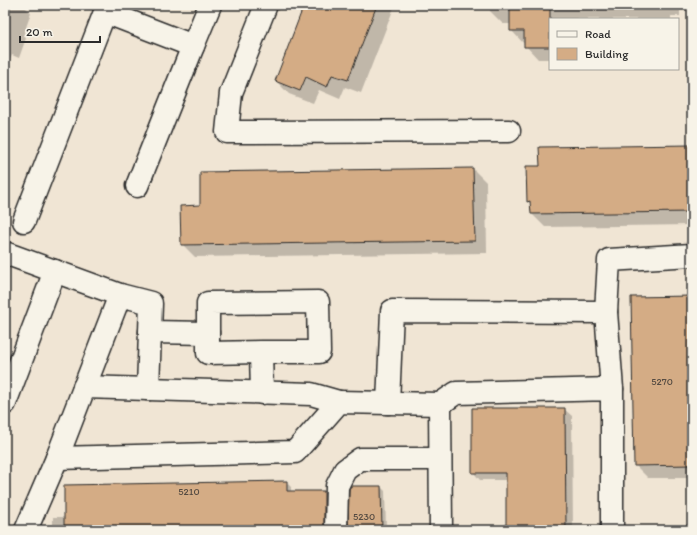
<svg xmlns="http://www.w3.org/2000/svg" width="697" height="535" viewBox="0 0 697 535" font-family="Itim,sans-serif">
	<rect width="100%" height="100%" fill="#f0e5d4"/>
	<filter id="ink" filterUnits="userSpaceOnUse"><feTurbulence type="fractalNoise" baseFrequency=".025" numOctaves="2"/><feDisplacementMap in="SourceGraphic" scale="8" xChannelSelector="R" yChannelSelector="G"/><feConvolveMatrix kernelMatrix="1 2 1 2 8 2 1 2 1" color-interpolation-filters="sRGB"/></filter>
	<g filter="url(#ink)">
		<g fill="#0003">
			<polygon points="5,5 23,5 31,13 23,36 26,38 19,58 12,55 5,73"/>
			<polygon points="305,5 395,5 361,93 345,87 340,99 319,90 313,103 289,94 276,81"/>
			<polygon points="490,5 680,5 680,16 671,16 671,19 550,19 550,59 538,59 511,30 511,24 503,24 490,11"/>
			<polygon points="692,146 692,225 545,227 532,214 531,204 528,201 541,167"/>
			<polygon points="473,169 486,182 487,253 195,257 182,244"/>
			<polygon points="692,297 692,478 648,478 635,465"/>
			<polygon points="564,409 572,416 573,530 475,530 475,527 507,527 507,480 480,480 473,472"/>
			<polygon points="286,482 291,487 291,492 324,492 328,497 328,530 53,530 53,517 65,517"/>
			<polygon points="381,487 385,491 386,530 349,530"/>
		</g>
		<g fill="#d4ac85" stroke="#2b2b2b">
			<polygon points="304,5 377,5 348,80 332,75 327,87 306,77 300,91 275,81"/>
			<polygon points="510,5 550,5 550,47 524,47 524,31 510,31"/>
			<polygon points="692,145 692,212 531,214 530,201 527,202 526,166 540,166 539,147"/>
			<polygon points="473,168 475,241 181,245 180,206 200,205 200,172"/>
			<polygon points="692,296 692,465 634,466 631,297"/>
			<polygon points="472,408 565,408 566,530 506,530 506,473 472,473"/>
			<polygon points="287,481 287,491 324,491 324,530 64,530 64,485"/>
			<polygon points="351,486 381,486 382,530 348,530 349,489"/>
		</g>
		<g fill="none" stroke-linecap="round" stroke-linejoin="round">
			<g stroke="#2b2b2b" stroke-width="25">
				<g id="minor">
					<polyline points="108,5 105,12 193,46 210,5"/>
					<polyline points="266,5 231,93 227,132 509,131"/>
					<polyline points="137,186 193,46"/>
					<polyline points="24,221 105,12"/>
					<polyline points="5,253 120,295 57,458 26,530"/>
					<polyline points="120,295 151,303 150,332 208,333"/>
					<polyline points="606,312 609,260 692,255"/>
					<polyline points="261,352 208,353 208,303 318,302 319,352 261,352 262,393"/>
					<polyline points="84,387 311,394 339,402"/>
					<polyline points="148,389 150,332"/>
					<polyline points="5,403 55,271"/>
					<polyline points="388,403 392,311 606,312 612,389"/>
					<polyline points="440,404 441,530"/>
					<polyline points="57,458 295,452 339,402 440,404 456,393 612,389 612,530"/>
					<polyline points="336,530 337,486 345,470 360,459 440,459"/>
				</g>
			</g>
			<use href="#minor" stroke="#f7f3e8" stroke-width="22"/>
		</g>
	</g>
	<g text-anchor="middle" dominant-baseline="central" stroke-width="4" stroke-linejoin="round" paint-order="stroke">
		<g font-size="10" fill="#554b42">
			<text x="662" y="381">5270</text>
			<text x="189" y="491">5210</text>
			<text x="364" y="516">5230</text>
		</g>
	</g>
	<rect width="697" height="535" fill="none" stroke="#f7f3e8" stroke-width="20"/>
	<rect x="10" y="10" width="677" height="515" fill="none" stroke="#2b2b2b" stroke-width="1.5" filter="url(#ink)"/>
	<rect x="549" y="18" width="130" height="52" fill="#f7f3e8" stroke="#a5a39c"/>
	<rect x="557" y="31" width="20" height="6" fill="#f7f3e8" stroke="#a5a39c"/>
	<text x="585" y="38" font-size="12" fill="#2b2b2b">Road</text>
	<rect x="557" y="48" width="20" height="12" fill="#d4ac85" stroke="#a5a39c"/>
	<text x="585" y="58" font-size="12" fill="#2b2b2b">Building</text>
	<path d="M20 36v6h80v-6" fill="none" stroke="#2b2b2b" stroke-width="2"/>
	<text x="26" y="36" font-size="12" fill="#2b2b2b" stroke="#f7f3e8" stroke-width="3" paint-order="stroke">20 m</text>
</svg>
